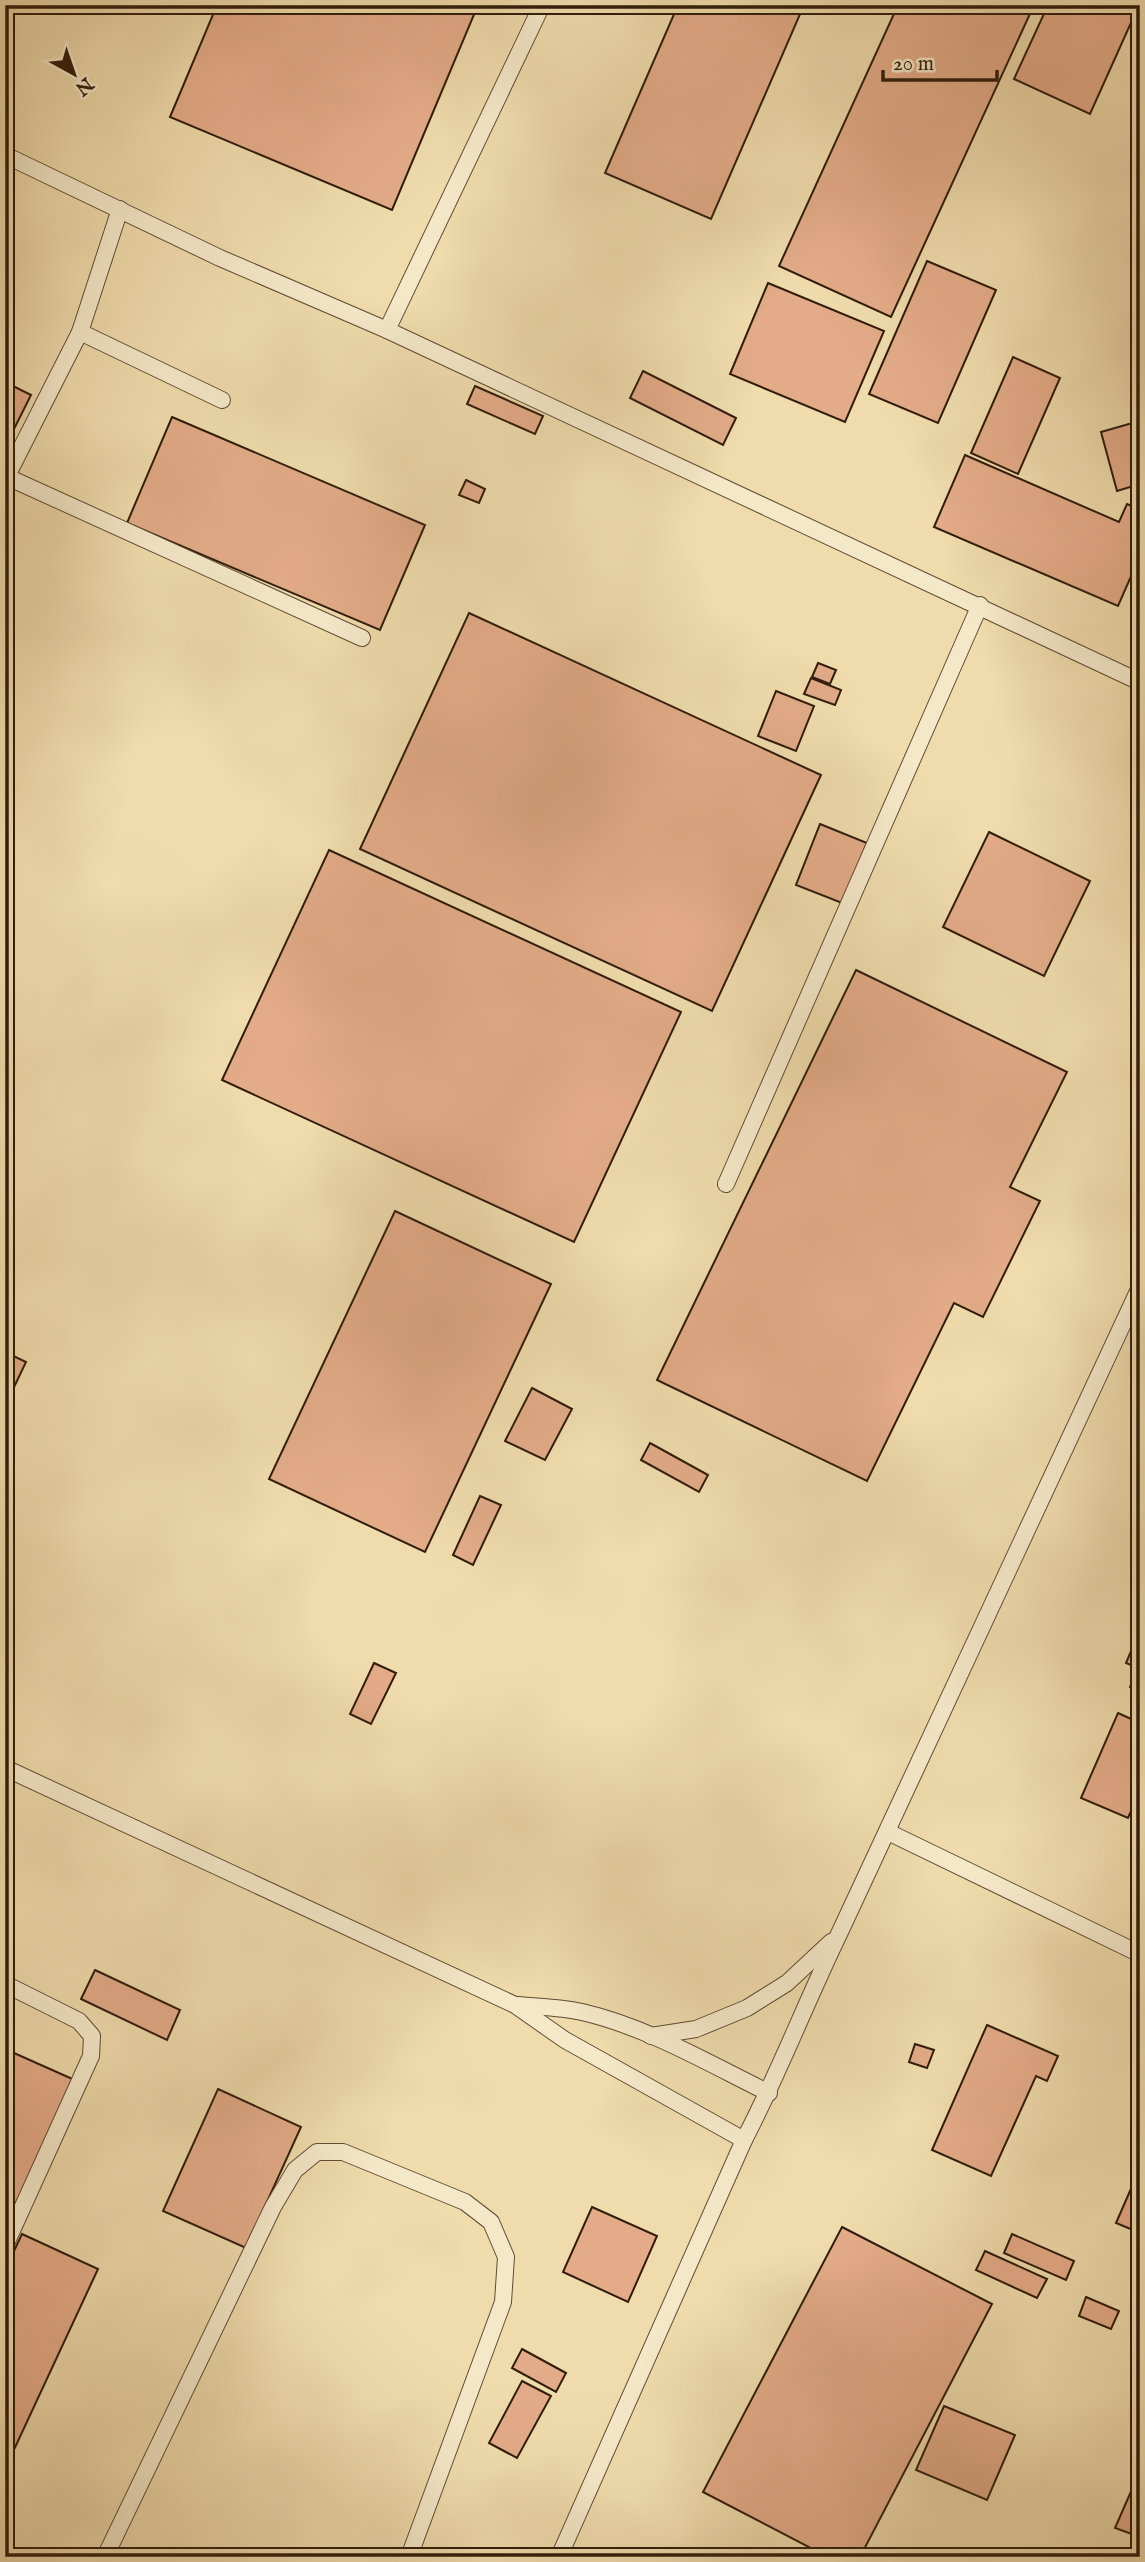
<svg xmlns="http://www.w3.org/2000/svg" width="1145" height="2562" viewBox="0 0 1145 2562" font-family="'IM FELL English',serif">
	<rect width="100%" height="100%" fill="#efdbac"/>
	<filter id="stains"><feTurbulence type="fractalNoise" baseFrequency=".00286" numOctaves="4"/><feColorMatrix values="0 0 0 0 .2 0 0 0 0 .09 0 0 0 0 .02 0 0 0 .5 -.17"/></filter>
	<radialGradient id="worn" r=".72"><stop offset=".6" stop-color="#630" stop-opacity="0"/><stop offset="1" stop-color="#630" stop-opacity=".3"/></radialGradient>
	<g fill="#e3ab88" stroke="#301d0a" stroke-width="2">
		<polygon points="217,5 478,5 392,210 170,117"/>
		<polygon points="678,5 804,5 711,219 605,173"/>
		<polygon points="898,5 1034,5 891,317 779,266"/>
		<polygon points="1048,5 1139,5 1090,114 1014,79"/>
		<polygon points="927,261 996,290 938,423 869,394"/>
		<polygon points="768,283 884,331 845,422 730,374"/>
		<polygon points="1013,357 1060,378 1018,474 971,453"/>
		<polygon points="643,371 736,418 723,445 630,398"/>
		<polygon points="5,382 31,395 5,447"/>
		<polygon points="475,386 543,416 535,434 467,404"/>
		<polygon points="172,417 425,525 380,630 127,523"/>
		<polygon points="1136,422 1140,436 1140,484 1117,491 1101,432"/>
		<polygon points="965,455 1119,522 1127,504 1140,509 1140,556 1118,606 934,527"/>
		<polygon points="466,480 485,489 479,503 459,495"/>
		<polygon points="469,613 821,775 712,1011 360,849"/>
		<polygon points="818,663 836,670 830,684 812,677"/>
		<polygon points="811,678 841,690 835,705 804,694"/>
		<polygon points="776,691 814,706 796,751 758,736"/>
		<polygon points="820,824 867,843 842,903 796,885"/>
		<polygon points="989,832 1090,881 1044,976 943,927"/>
		<polygon points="329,850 681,1012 574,1242 222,1080"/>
		<polygon points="856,970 1067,1072 1010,1187 1040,1201 983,1317 954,1303 867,1481 657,1380"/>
		<polygon points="395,1211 551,1284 425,1552 269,1479"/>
		<polygon points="5,1352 26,1362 5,1406"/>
		<polygon points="532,1388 572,1409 545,1460 505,1441"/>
		<polygon points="650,1443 708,1475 699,1492 641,1460"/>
		<polygon points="480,1496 501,1505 473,1565 453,1555"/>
		<polygon points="1140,1630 1140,1691 1130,1687 1138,1668 1126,1663"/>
		<polygon points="374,1663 396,1673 371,1724 350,1714"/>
		<polygon points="1118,1713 1140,1723 1140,1791 1128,1818 1081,1798"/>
		<polygon points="95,1970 180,2010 167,2040 81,1999"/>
		<polygon points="987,2025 1058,2056 1047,2081 1036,2076 991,2176 932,2150"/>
		<polygon points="915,2044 934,2050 927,2068 909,2062"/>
		<polygon points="5,2049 77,2081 5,2238"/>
		<polygon points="218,2089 301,2127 246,2248 163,2211"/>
		<polygon points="1140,2168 1140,2233 1116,2223"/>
		<polygon points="592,2207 657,2236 628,2302 563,2272"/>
		<polygon points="842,2227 992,2304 860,2557 828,2557 703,2492"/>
		<polygon points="22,2234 98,2269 5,2469 5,2270"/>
		<polygon points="1012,2234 1074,2261 1066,2280 1004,2253"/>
		<polygon points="985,2251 1047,2279 1037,2298 976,2270"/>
		<polygon points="1086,2297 1119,2311 1111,2329 1079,2316"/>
		<polygon points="522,2349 566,2373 556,2392 512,2368"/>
		<polygon points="522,2381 551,2396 517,2458 489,2443"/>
		<polygon points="944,2406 1015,2435 987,2500 916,2470"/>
		<polygon points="1140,2471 1140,2537 1115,2528"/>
	</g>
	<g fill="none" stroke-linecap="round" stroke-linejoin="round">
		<g stroke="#604c32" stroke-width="18">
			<g id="lane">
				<polyline points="5,155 220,258 387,330 1140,682"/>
				<polyline points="387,330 542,5"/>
				<polyline points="80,332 222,400"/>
				<polyline points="5,476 362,638"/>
				<polyline points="7,476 80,332 120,209"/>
				<polyline points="726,1184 980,605"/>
				<polyline points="5,1768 515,2005 565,2040 744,2140"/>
				<polyline points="888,1832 1140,1954"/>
				<polyline points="5,1984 79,2021 92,2036 91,2056 5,2246"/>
				<path d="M 518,2005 C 539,2007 561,2007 582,2012 C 647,2027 708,2063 769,2093"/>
				<polyline points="651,2036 696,2029 747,2008 787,1983 831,1942"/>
				<polyline points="105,2557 273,2207 295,2170 317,2152 343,2152 465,2202 491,2222 506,2257 503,2302 409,2557"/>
				<path d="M 559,2557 L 744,2140 C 779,2073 806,2002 839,1934 C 940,1719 1040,1503 1140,1287"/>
			</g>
		</g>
		<use href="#lane" stroke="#f5e8c9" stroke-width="16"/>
	</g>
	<rect width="1145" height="2562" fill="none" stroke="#efdbac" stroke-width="28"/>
	<rect x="7" y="7" width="1131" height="2548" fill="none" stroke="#301d0a" stroke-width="3.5"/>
	<rect x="14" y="14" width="1117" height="2534" fill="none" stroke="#301d0a" stroke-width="2"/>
	<g transform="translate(74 74) rotate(140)" stroke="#f5e8c9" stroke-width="5" paint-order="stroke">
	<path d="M0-5L12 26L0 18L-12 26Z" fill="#301d0a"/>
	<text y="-10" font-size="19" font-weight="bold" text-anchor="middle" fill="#301d0a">N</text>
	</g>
	<path d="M883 70v10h114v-10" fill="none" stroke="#301d0a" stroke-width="3.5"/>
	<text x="893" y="70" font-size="21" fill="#301d0a" stroke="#f5e8c9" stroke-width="5" paint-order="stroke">20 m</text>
	<rect width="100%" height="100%" filter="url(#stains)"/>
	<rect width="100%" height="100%" fill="url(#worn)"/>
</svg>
